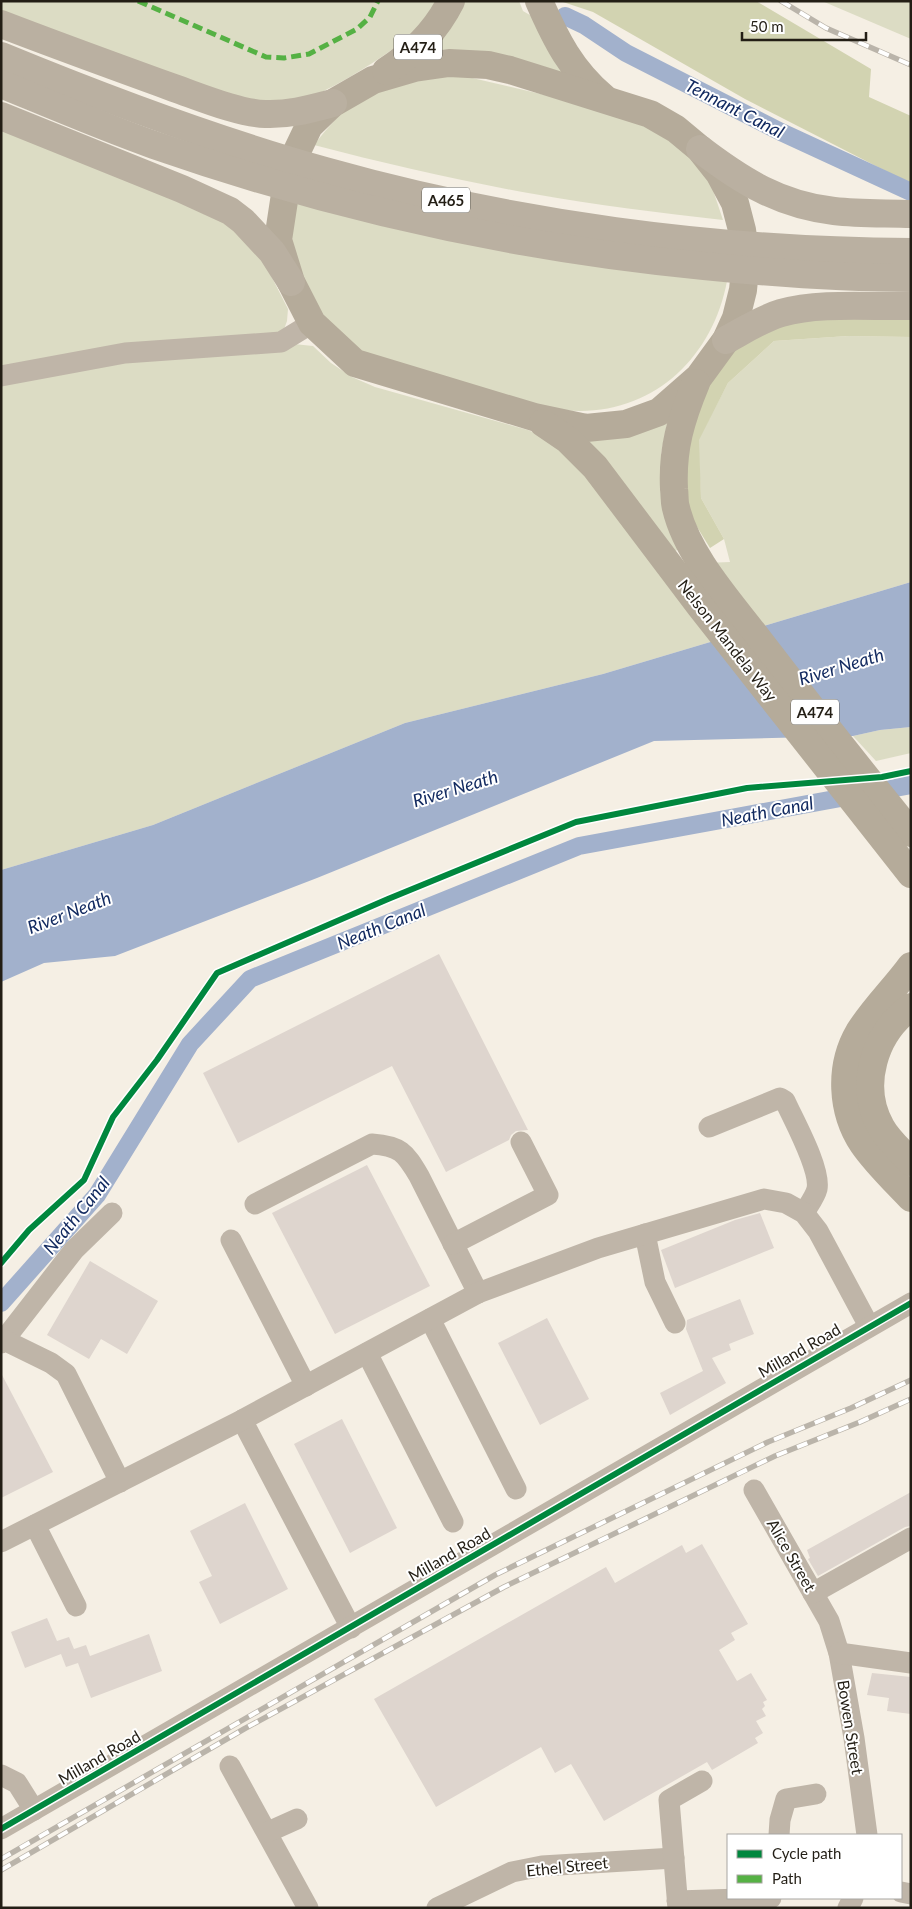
<svg xmlns="http://www.w3.org/2000/svg" width="912" height="1909" viewBox="0 0 912 1909" font-family="Lato,sans-serif">
	<rect width="100%" height="100%" fill="#f5efe4"/>
	<g fill="#dcdcc4">
		<path d="M 1,1 L 438,1 C 432,9 426,18 420,26 C 402,47 327,94 301,100 C 281,105 260,100 240,98 L 1,13 Z"/>
		<polygon points="464,1 519,1 523,11 535,18 565,75 432,52 431,50"/>
		<polygon points="822,1 911,1 911,39"/>
		<path d="M 417,77 L 468,77 L 545,95 L 636,121 L 680,147 L 703,173 L 712,187 L 723,220 C 660,213 596,205 534,194 C 460,181 387,164 314,145 C 329,126 346,105 369,94 C 384,87 401,83 417,77 Z"/>
		<polygon points="1,125 226,222 264,262 288,309 287,321 283,332 294,344 313,346 331,363 352,377 375,387 528,430 552,441 583,469 657,565 730,562 724,539 701,498 698,440 728,383 774,341 848,336 911,337 911,582 603,674 405,723 153,825 1,870"/>
		<path d="M 290,201 L 727,281 C 712,361 648,419 563,410 C 538,408 514,398 490,391 C 449,379 408,367 367,355 L 351,345 L 325,320 L 293,255 Z"/>
		<polygon points="669,414 661,454 661,490 680,548 674,552 586,442"/>
		<polygon points="911,727 911,753 876,761 853,736 880,730"/>
	</g>
	<g fill="#d2d3b1">
		<polygon points="560,1 756,1 871,69 869,97 911,116 911,184 745,99 593,12"/>
		<polygon points="830,317 911,319 911,337 848,336 774,341 728,383 699,440 701,498 724,539 710,548 686,509 686,434 714,373 738,345 769,326"/>
	</g>
	<g fill="#a2b1cc">
		<polygon points="911,582 911,727 880,730 853,736 654,741 317,878 115,956 44,963 1,982 1,870 153,825 405,723 603,674"/>
		<polygon points="911,773 911,788 903,789 892,777"/>
	</g>
	<g fill="none" stroke-linecap="round" stroke-linejoin="round">
		<g stroke="#a2b1cc" stroke-width="18">
			<polyline points="565,16 584,25 626,53 781,132 911,192"/>
			<polyline points="1,1303 97,1195 190,1044 250,979 579,846 911,785"/>
		</g>
	</g>
	<g fill="#ded5ce">
		<polygon points="439,954 528,1130 516,1131 511,1135 509,1140 446,1172 392,1066 238,1143 203,1073"/>
		<polygon points="367,1165 430,1286 335,1334 272,1213"/>
		<polygon points="760,1213 774,1248 675,1288 661,1250 735,1220"/>
		<polygon points="90,1261 158,1301 127,1354 101,1339 89,1359 47,1335"/>
		<polygon points="740,1299 754,1334 729,1344 731,1350 712,1358 726,1383 670,1415 660,1393 703,1371 686,1329 687,1320"/>
		<polygon points="547,1318 589,1399 540,1425 498,1343"/>
		<polygon points="1,1373 53,1472 1,1498"/>
		<polygon points="342,1419 397,1528 350,1553 294,1444"/>
		<polygon points="911,1492 911,1526 905,1527 818,1576 808,1559 810,1558 807,1550"/>
		<polygon points="245,1503 288,1589 220,1624 199,1582 212,1576 190,1531"/>
		<polygon points="702,1544 748,1624 731,1633 735,1640 719,1650 737,1681 751,1673 767,1700 763,1702 765,1706 762,1709 766,1716 756,1721 763,1733 755,1738 758,1743 712,1770 707,1762 604,1821 571,1764 555,1773 541,1747 436,1807 374,1699 606,1567 615,1583 682,1545 686,1553"/>
		<polygon points="47,1618 57,1641 69,1637 74,1649 86,1645 90,1656 149,1634 162,1671 91,1698 78,1663 66,1667 61,1654 25,1668 11,1632"/>
		<polygon points="872,1673 911,1677 911,1714 887,1711 889,1698 867,1695"/>
	</g>
	<g fill="none" stroke-linecap="round" stroke-linejoin="round">
		<g stroke="#bfb5a8" stroke-width="21">
			<polyline points="1,376 125,353 281,342 312,323"/>
			<path d="M 709,1127 L 780,1098 L 785,1101 C 794,1121 821,1169 817,1189 C 815,1197 808,1206 804,1213"/>
			<path d="M 255,1204 L 372,1144 C 400,1146 405,1152 419,1176 L 478,1293"/>
			<polyline points="645,1234 655,1282 675,1323"/>
			<polyline points="231,1240 306,1386"/>
			<polyline points="453,1244 548,1195 521,1142"/>
			<polyline points="430,1319 516,1489"/>
			<polyline points="4,1340 74,1250 112,1213"/>
			<polyline points="1,1343 4,1340 51,1363 66,1374 120,1482"/>
			<polyline points="367,1353 453,1522"/>
			<polyline points="242,1420 351,1628"/>
			<polyline points="754,1490 829,1621 839,1653 854,1738 867,1835"/>
			<polyline points="35,1525 76,1606"/>
			<polyline points="1,1542 242,1420 478,1293 598,1248 764,1199 786,1203 804,1213 818,1231 869,1326"/>
			<polyline points="813,1593 911,1538"/>
			<polyline points="839,1653 911,1663"/>
			<polyline points="230,1766 308,1908"/>
			<polyline points="1,1775 17,1783 34,1810"/>
			<polyline points="1,1829 911,1303"/>
			<polyline points="268,1832 297,1819"/>
			<polyline points="779,1835 780,1820 786,1799 816,1794"/>
			<polyline points="901,1892 911,1894"/>
			<polyline points="677,1901 771,1898"/>
			<polyline points="437,1908 512,1872 542,1866 674,1858"/>
			<polyline points="678,1908 669,1800 702,1781"/>
			<polyline points="848,1908 853,1898"/>
		</g>
		<g stroke="#b5ab9a" stroke-width="28">
			<path d="M 539,1 C 556,40 571,70 604,98"/>
			<polygon points="449,63 488,65 510,70 650,114 676,129 700,149 719,173 735,203 742,230 746,259 743,290 736,318 726,340 699,377 659,412 626,424 586,428 534,417 355,363 312,323 291,282 278,240 289,168 309,126 333,103 373,80 414,68"/>
			<path d="M 386,71 C 414,53 436,31 451,1"/>
			<path d="M 696,383 C 681,419 672,449 674,489 C 675,495 674,502 676,508 C 687,555 729,601 758,639 C 808,704 859,769 911,833"/>
			<polyline points="543,423 568,440 595,467 700,606 911,874"/>
			<path d="M 911,966 C 895,988 874,1008 859,1032 C 839,1066 841,1111 863,1144 C 876,1163 895,1181 911,1198"/>
			<path d="M 911,1007 C 874,1033 858,1086 881,1127 C 888,1140 901,1151 911,1162"/>
		</g>
		<g stroke="#bab0a1" stroke-width="28">
			<path d="M 1,24 C 58,46 116,67 174,88 C 200,97 238,113 265,114 C 289,115 310,109 333,103"/>
			<polyline points="1,116 182,189 230,211 243,221 272,252 291,282"/>
			<path d="M 700,149 C 742,181 780,205 834,211 C 859,214 885,213 911,214"/>
			<path d="M 726,340 C 743,331 761,319 781,313 C 820,302 870,307 911,306"/>
		</g>
		<g stroke="#bab4aa" stroke-width="5.5">
			<g id="rail">
				<polyline points="781,1 826,28 911,65"/>
				<polyline points="1,1859 495,1575 768,1442 851,1408 911,1380"/>
				<polyline points="1,1870 244,1729 504,1587 775,1456 860,1422 911,1399"/>
			</g>
		</g>
		<use href="#rail" stroke="#fff" stroke-width="4" stroke-dasharray="11" stroke-linecap="butt"/>
		<g stroke="#bab0a1" stroke-width="28">
			<path d="M 1,56 C 108,100 214,140 325,171 C 513,224 715,251 911,252"/>
			<path d="M 1,84 C 52,105 103,127 154,145 C 332,207 516,248 704,266 C 773,273 842,278 911,278"/>
		</g>
		<polyline stroke="#55b144" stroke-width="5" stroke-dasharray="10 5" stroke-linecap="butt" points="138,1 266,57 284,58 309,54 357,29 370,17 378,1"/>
		<g stroke="#fff" stroke-width="9">
			<g id="cycleway">
				<polyline points="1,1263 29,1230 84,1180 113,1117 157,1060 217,973 388,899 576,822 747,788 882,777 911,771"/>
				<polyline points="1,1829 911,1303"/>
			</g>
		</g>
		<use href="#cycleway" stroke="#00873e" stroke-width="6"/>
	</g>
	<g text-anchor="middle" dominant-baseline="central" stroke-width="4" stroke-linejoin="round" paint-order="stroke">
		<g fill="#fff" stroke="#65625b" stroke-width="1">
			<rect x="394" y="34.5" width="48" height="25" rx="4"/>
			<rect x="422" y="187.5" width="48" height="25" rx="4"/>
			<rect x="791" y="699.5" width="48" height="25" rx="4"/>
		</g>
		<g font-size="15" font-weight="bold" fill="#231e15">
			<text x="418" y="47">A474</text>
			<text x="446" y="200">A465</text>
			<text x="815" y="712">A474</text>
		</g>
		<g font-size="16" fill="#231e15" stroke="#fff">
			<text transform="translate(728 640) rotate(52)">Nelson Mandela Way</text>
			<text transform="translate(799 1350) rotate(-30)">Milland Road</text>
			<text transform="translate(449 1554) rotate(-30)">Milland Road</text>
			<text transform="translate(792 1555) rotate(60)">Alice Street</text>
			<text transform="translate(851 1727) rotate(81)">Bowen Street</text>
			<text transform="translate(99 1757) rotate(-30)">Milland Road</text>
			<text transform="translate(567 1866) rotate(-6)">Ethel Street</text>
		</g>
		<g font-size="18" font-style="italic" fill="#122a60" stroke="#fff">
			<text transform="translate(735 108) rotate(27)">Tennant Canal</text>
			<text transform="translate(841 666) rotate(-17)">River Neath</text>
			<text transform="translate(455 788) rotate(-17)">River Neath</text>
			<text transform="translate(767 811) rotate(-11)">Neath Canal</text>
			<text transform="translate(69 912) rotate(-21)">River Neath</text>
			<text transform="translate(381 926) rotate(-22)">Neath Canal</text>
			<text transform="translate(76 1215) rotate(-51)">Neath Canal</text>
		</g>
	</g>
	<rect width="912" height="1909" fill="none" stroke="#231e15" stroke-width="5"/>
	<rect x="727" y="1834" width="175" height="65" fill="#ffffff" stroke="#a7a5a1"/>
	<rect x="737" y="1850" width="25" height="8" fill="#00873e" stroke="#a7a5a1"/>
	<text x="772" y="1859" font-size="15" fill="#231e15">Cycle path</text>
	<rect x="737" y="1875" width="25" height="8" fill="#55b144" stroke="#a7a5a1"/>
	<text x="772" y="1884" font-size="15" fill="#231e15">Path</text>
	<path d="M742 32v8h124v-8" fill="none" stroke="#231e15" stroke-width="2.5"/>
	<text x="750" y="32" font-size="15" fill="#231e15" stroke="#ffffff" stroke-width="4" paint-order="stroke">50 m</text>
</svg>
